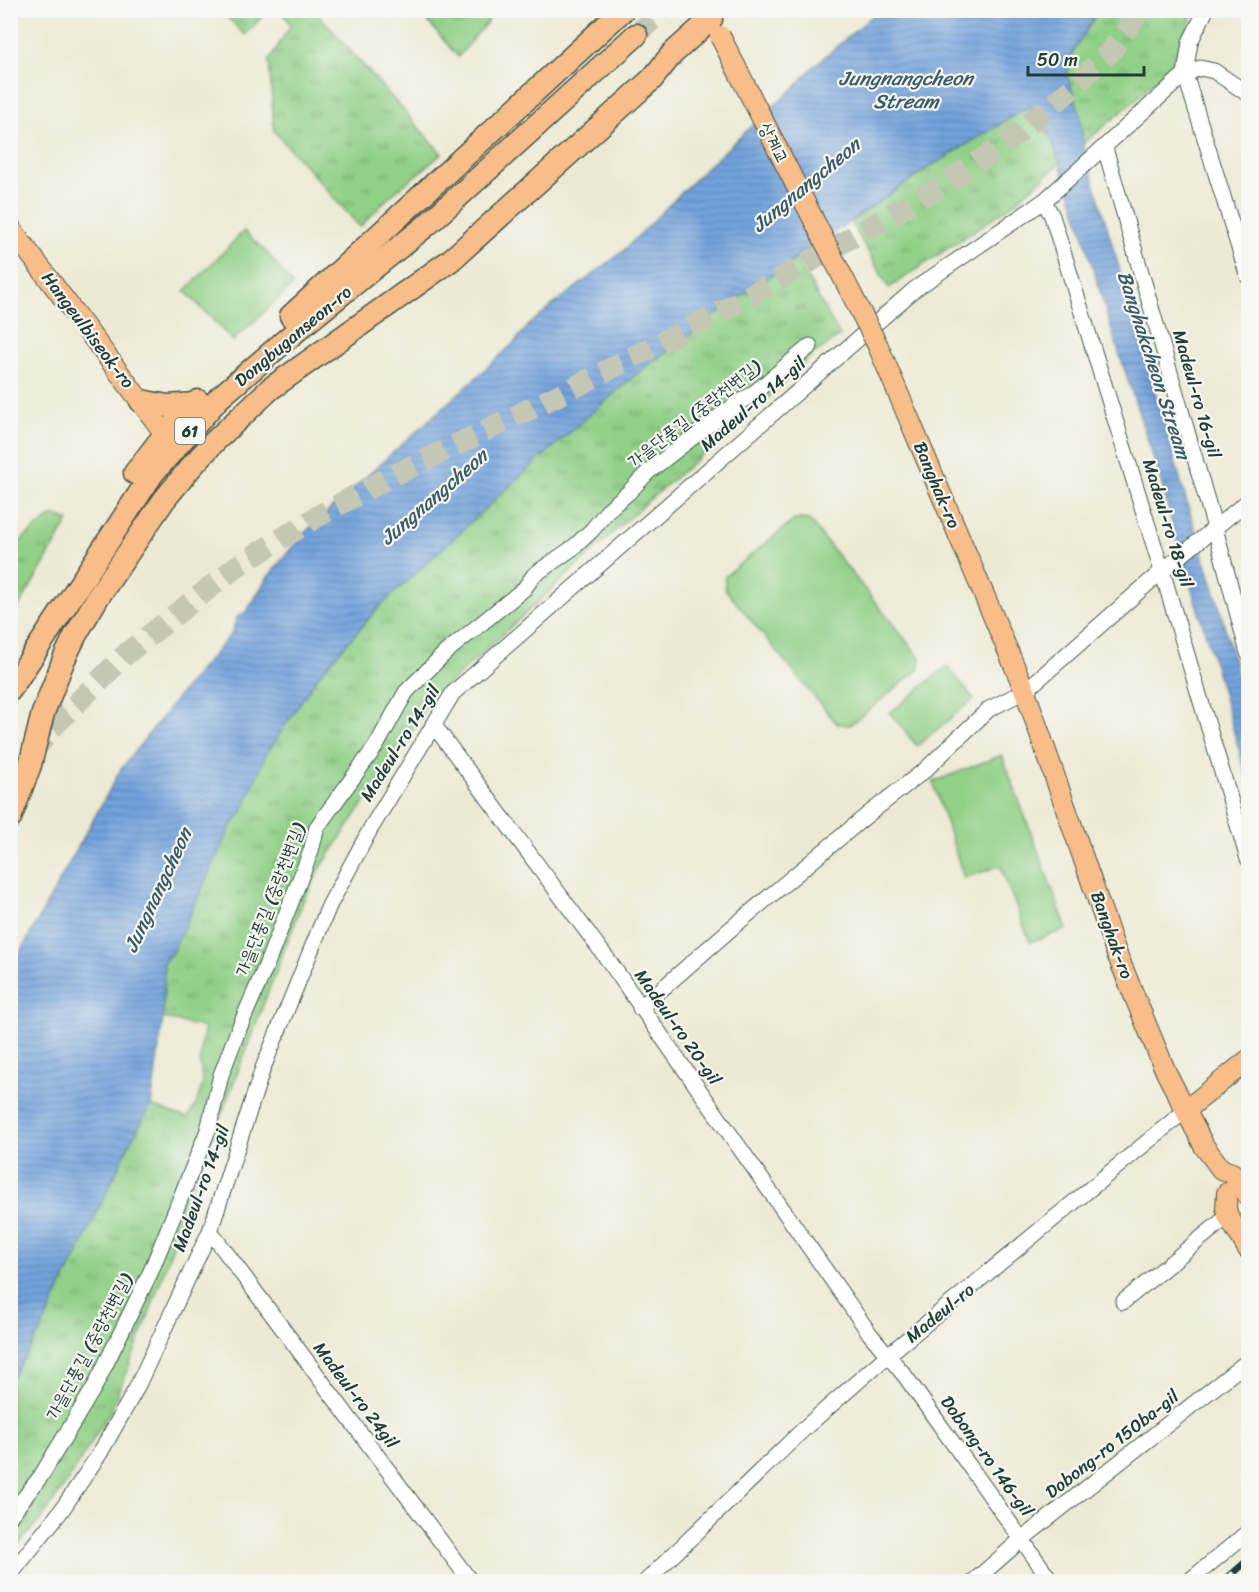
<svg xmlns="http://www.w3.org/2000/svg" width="1259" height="1592" viewBox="0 0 1259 1592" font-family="Sriracha,'Poor Story',sans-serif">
	<defs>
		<pattern id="park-tufts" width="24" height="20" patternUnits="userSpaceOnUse" patternTransform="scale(1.5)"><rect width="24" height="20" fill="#91d087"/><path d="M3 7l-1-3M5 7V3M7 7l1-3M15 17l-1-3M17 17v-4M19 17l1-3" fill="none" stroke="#76aa6f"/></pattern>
		<pattern id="water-rules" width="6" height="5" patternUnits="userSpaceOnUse" patternTransform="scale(1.5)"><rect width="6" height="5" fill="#72a2dc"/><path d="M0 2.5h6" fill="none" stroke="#5d85b3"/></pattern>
	</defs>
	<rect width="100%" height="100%" fill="#f6f6f2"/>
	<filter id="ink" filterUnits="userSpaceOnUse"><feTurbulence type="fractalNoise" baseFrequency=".0167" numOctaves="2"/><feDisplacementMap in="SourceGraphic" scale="12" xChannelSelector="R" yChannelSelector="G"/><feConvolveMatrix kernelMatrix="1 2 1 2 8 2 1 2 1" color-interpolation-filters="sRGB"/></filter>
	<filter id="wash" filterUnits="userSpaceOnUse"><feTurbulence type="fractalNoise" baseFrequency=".008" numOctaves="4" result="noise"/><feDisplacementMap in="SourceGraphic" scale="24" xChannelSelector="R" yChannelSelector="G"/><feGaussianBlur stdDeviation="1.35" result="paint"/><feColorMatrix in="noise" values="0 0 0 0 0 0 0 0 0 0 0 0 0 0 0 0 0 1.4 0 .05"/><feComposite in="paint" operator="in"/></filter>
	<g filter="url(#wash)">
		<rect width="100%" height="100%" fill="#edead4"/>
		<g fill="#91d087" stroke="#58865e" stroke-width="1.5">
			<polygon points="244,231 266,252 293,285 233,341 185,291"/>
			<polygon points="800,519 809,520 921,659 919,669 850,725 837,724 725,589 725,576 793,521"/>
			<polygon points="947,666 974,699 917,746 890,713"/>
			<polygon points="1002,755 1067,929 1030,942 1000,866 964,878 933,782"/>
		</g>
		<g fill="url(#park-tufts)" stroke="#58865e" stroke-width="1.5">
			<polygon points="221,11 267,11 245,35"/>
			<polygon points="281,11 315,11 442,154 389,197 360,227 274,131 269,60 291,25"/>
			<polygon points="419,11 481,11 489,20 458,57"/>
			<polygon points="1098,11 1194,11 1173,63 1132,103 1083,144 1067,74 1073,52"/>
			<polygon points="1030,106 1051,138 1060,163 1011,206 889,288 851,222 931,166"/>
			<polygon points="797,259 840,336 811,356 770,396 641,507 439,693 432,693 390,772 383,776 357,813 320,869 303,901 192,1191 144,1328 111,1410 67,1482 40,1520 11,1553 11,1379 39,1334 131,1141 151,1106 187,1118 195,1107 203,1083 200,1064 201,1043 205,1028 163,1018 164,962 174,949 230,828 243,811 264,756 318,676 380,606 527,470 633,377 740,297"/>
			<polygon points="53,515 69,521 11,620 11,548"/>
		</g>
		<polygon fill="url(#water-rules)" stroke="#487088" stroke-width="1.5" points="878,11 1098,11 1073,52 1067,75 1080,113 1083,144 1192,520 1218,602 1248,714 1248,782 1213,658 1174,531 1161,481 1110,325 1074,203 1051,138 1030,106 931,166 740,297 633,377 527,470 380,606 318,676 265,756 243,811 230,828 174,949 164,962 163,1018 151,1106 131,1141 39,1334 11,1379 11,969 121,769 189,683 232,633 236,618 246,612 268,577 302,535 514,343 529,325 554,304 622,252 708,166 795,87 814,66"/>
	</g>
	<g filter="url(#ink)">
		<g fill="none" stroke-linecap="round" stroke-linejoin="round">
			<g stroke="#c4c7b4" stroke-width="22" stroke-dasharray="22 11" stroke-linecap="butt">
				<polyline points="636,35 662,10"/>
				<polyline points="10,779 52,728 127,653 237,566 320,515 386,479 569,390 728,308 942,186 1004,144 1069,91 1113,49 1140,10"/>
			</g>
			<g stroke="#3e574c" stroke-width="17">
				<g id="minor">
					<polyline points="1206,10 1190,42 1185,74 1248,277"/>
					<polyline points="1105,148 1215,528 1248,653"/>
					<polyline points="1044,201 1052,216 1162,571 1248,859"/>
					<polyline points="433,724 611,964 870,1334 905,1376 1052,1582"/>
					<polyline points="640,1008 734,926 866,816 925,770 989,709 1025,691 1162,571 1248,501"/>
					<polyline points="210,1231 471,1582"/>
					<polyline points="1123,1302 1228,1216"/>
					<polyline points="10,1516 41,1476 95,1386 151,1271 208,1130 221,1075 237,1033 266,966 311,851 317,827 376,746 406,692 446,652 524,589 534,575 574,547 592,530 609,509 629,492 648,472 725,412 754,393 810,346"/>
					<polyline points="10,1575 61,1511 100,1453 136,1389 210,1231 263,1068 329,906 371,828 453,693 915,289 1044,201 1185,74 1200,68 1214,71 1248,94"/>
					<polyline points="645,1582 808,1425 888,1355 1186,1110"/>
					<polyline points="973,1582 1022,1539 1248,1361"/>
					<polyline points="1188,1582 1248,1532"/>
				</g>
			</g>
			<g stroke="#3e574c" stroke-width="22">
				<g id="major">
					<polyline points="10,227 165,434"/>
					<polyline points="878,346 1025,691 1116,952 1166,1072 1204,1146 1221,1169 1232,1173 1248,1196"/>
					<polyline points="1186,1110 1248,1060"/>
					<polyline points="1227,1193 1226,1208 1228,1216 1248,1249"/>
				</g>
			</g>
			<g stroke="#3e574c" stroke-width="25">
				<g id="highway">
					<polyline points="291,316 623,10"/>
					<polyline points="141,401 168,406 195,404"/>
					<polyline points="135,473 165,434 198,401"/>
					<polyline points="10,690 153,473 219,398 301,327 428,224 636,35"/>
					<polyline points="10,818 30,765 43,713 64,659 75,636 98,597 164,500 191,467 215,441 270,389 451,260 652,79 672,54 711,19"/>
				</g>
			</g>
			<use href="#minor" stroke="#fff" stroke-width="15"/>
			<use href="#major" stroke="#f8bd89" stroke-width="20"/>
			<use href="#highway" stroke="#f8bd89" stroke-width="22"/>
			<g stroke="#1f3d34" stroke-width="7">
				<g id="rail">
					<polyline points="1223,1582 1248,1560"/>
					<polyline points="1246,1582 1248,1580"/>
				</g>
			</g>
			<use href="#rail" stroke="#f6f6f2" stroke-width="4.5" stroke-dasharray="14" stroke-linecap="butt"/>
			<g stroke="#3e574c" stroke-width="22" stroke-linecap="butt">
				<polyline id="major-bridge" points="720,36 878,346"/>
			</g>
			<use href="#major-bridge" stroke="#f8bd89" stroke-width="20"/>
		</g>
	</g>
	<g text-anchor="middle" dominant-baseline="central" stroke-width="4.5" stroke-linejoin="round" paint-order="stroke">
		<rect fill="#f6f6f2" stroke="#60746d" stroke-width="1.5" x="175" y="418" width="30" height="26" rx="4.5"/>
		<g font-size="16" font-weight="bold" fill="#1f3d34">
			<text x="190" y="431">61</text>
		</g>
		<g font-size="18" fill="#1f3d34" stroke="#f6f6f2">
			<text transform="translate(774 143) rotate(63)">상계교</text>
			<text transform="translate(88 330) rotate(53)">Hangeulbiseok-ro</text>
			<text transform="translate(293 336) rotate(-40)">Dongbuganseon-ro</text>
			<text transform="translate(1197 394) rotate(74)">Madeul-ro 16-gil</text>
			<text transform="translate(753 404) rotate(-41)">Madeul-ro 14-gil</text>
			<text transform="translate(694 414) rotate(-38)">가을단풍길 (중랑천변길)</text>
			<text transform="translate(937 485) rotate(67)">Banghak-ro</text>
			<text transform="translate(1168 523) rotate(73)">Madeul-ro 18-gil</text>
			<text transform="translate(400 743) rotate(-58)">Madeul-ro 14-gil</text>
			<text transform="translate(270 900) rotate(-69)">가을단풍길 (중랑천변길)</text>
			<text transform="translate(1112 935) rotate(70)">Banghak-ro</text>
			<text transform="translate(678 1027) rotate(55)">Madeul-ro 20-gil</text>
			<text transform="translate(201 1188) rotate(-70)">Madeul-ro 14-gil</text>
			<text transform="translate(940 1313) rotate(-39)">Madeul-ro</text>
			<text transform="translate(89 1347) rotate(-62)">가을단풍길 (중랑천변길)</text>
			<text transform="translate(356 1395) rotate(53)">Madeul-ro 24gil</text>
			<text transform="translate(1112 1444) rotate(-38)">Dobong-ro 150ba-gil</text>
			<text transform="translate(987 1456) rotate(54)">Dobong-ro 146-gil</text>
		</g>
		<g font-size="20" font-style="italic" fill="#385b66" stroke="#f6f6f2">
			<text x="906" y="78">Jungnangcheon<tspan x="906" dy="23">Stream</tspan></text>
			<text transform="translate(806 185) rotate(-40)">Jungnangcheon</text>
			<text transform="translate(1154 365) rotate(72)">Banghakcheon Stream</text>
			<text transform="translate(434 497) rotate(-41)">Jungnangcheon</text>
			<text transform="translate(158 890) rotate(-65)">Jungnangcheon</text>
		</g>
	</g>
	<rect width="1259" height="1592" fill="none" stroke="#f6f6f2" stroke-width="36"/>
	<path d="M1028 66v9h116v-9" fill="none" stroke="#1f3d34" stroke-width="3"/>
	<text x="1037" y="66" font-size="18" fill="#1f3d34" stroke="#f6f6f2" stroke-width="4.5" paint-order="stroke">50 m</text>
</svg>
